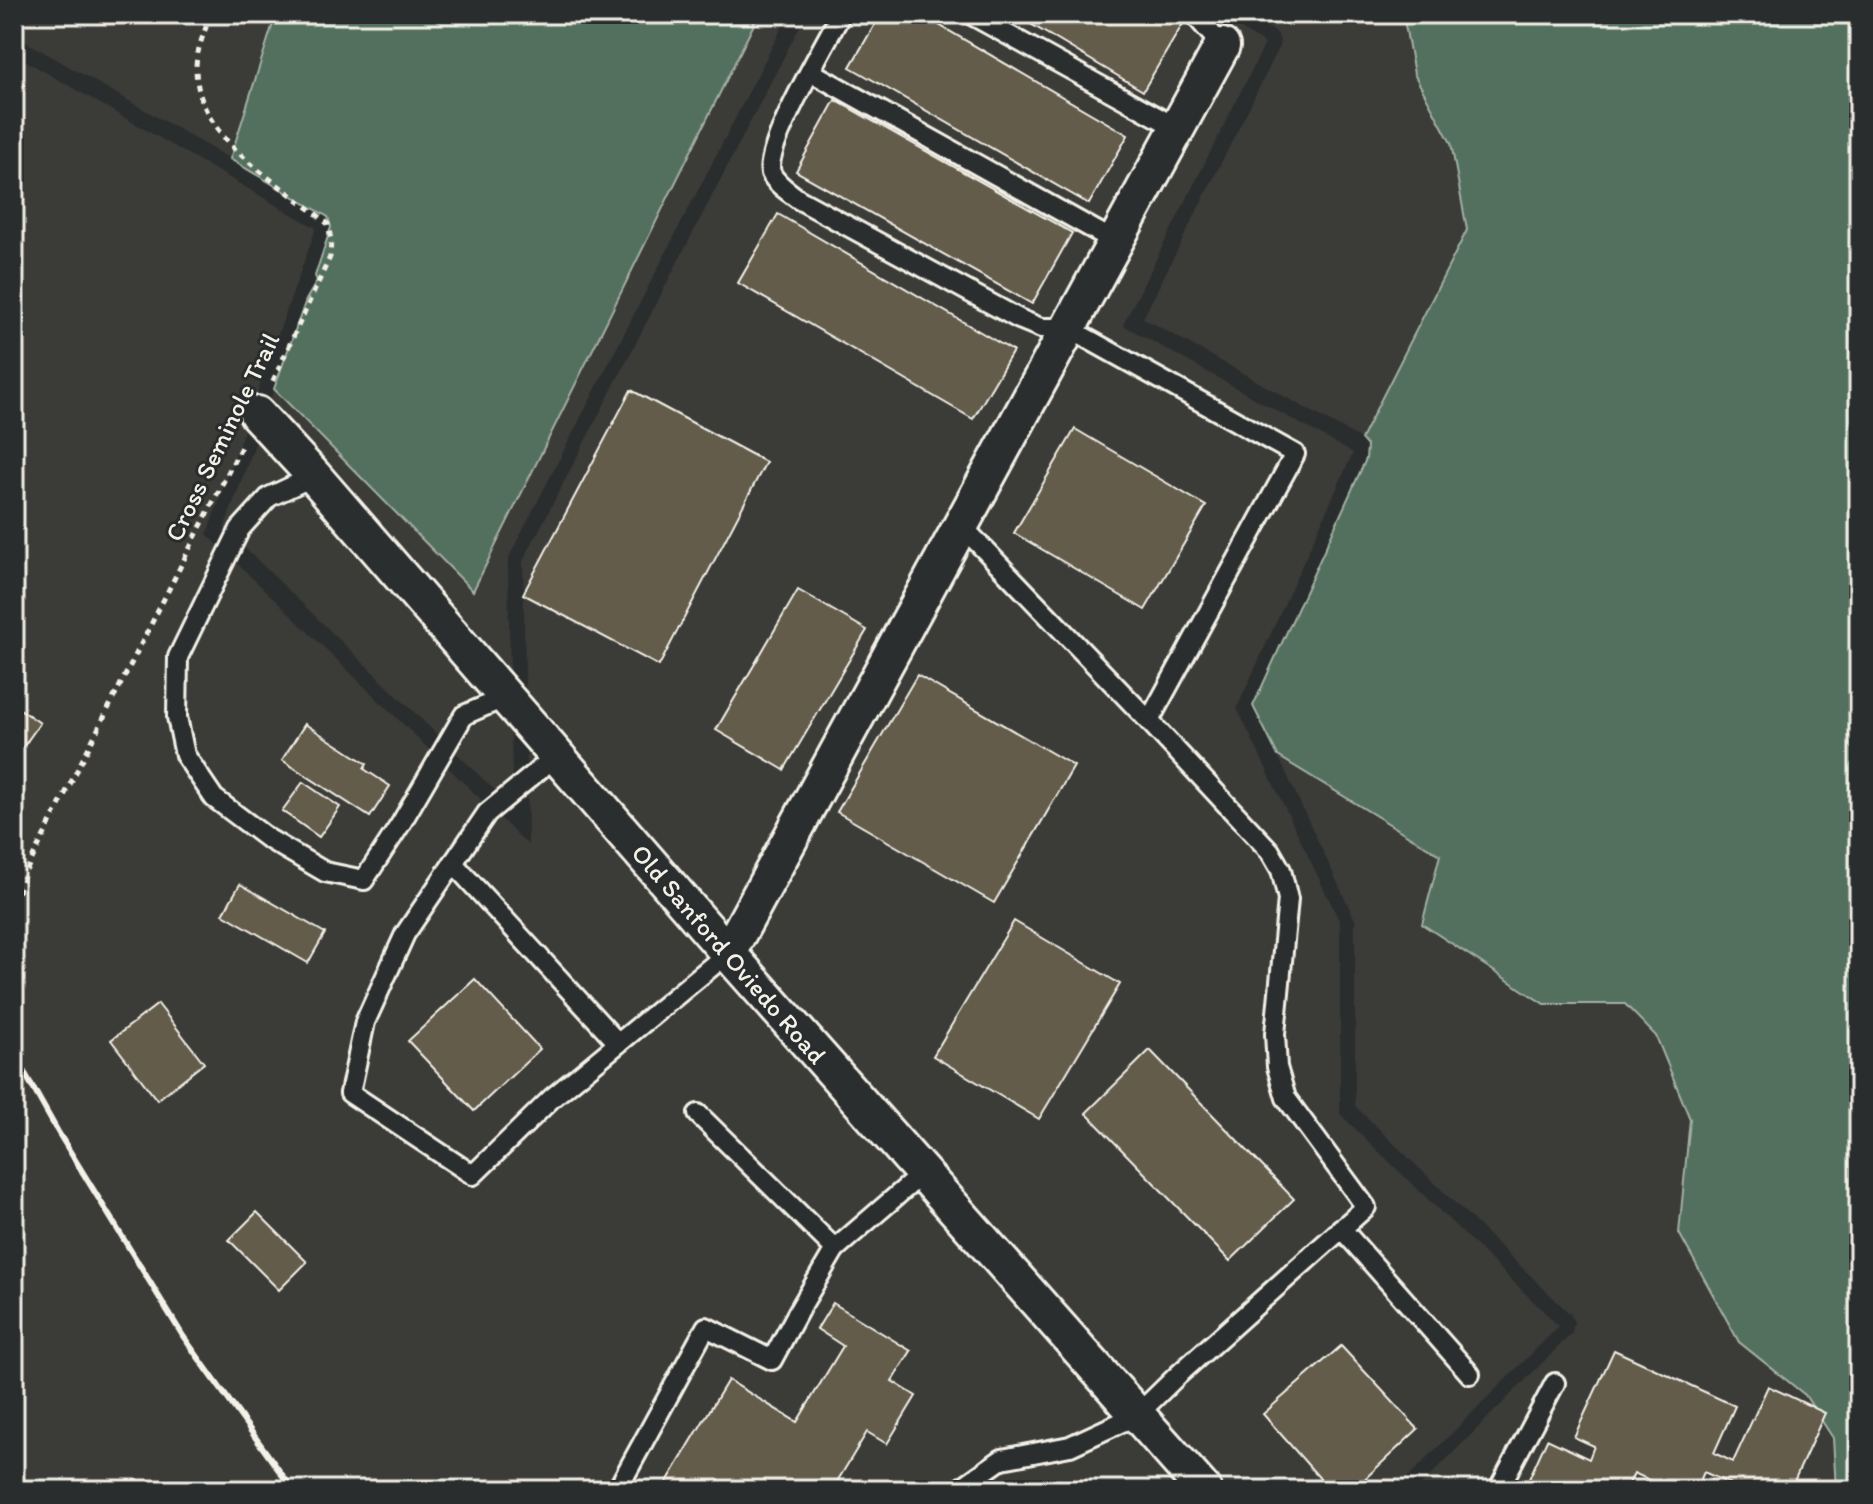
<svg xmlns="http://www.w3.org/2000/svg" width="1873" height="1504" viewBox="0 0 1873 1504" font-family="Itim,sans-serif">
	<rect width="100%" height="100%" fill="#2a2d2e"/>
	<filter id="ink" filterUnits="userSpaceOnUse"><feTurbulence type="fractalNoise" baseFrequency=".0125" numOctaves="2"/><feDisplacementMap in="SourceGraphic" scale="16" xChannelSelector="R" yChannelSelector="G"/><feConvolveMatrix kernelMatrix="1 2 1 2 8 2 1 2 1" color-interpolation-filters="sRGB"/></filter>
	<g filter="url(#ink)">
		<g fill="#3b3b37">
			<polygon points="40,14 276,14 230,159 14,35 14,24 31,20"/>
			<polygon points="759,14 789,14 510,555 508,563 510,674 328,463 270,400 274,389 473,590"/>
			<polygon points="806,14 1217,14 1265,44 1123,325 1353,453 1237,708 1340,922 1340,1114 1559,1326 1395,1490 14,1490 14,54 316,228 207,534 528,845 523,561"/>
			<polygon points="1246,14 1403,14 1414,74 1451,143 1467,230 1361,439 1143,318 1278,50 1280,41 1277,33"/>
			<polygon points="256,441 511,732 513,808 224,528"/>
			<polygon points="1278,756 1440,855 1544,1004 1625,1004 1657,1036 1690,1118 1679,1233 1739,1342 1805,1395 1833,1439 1836,1490 1416,1490 1568,1337 1572,1333 1574,1322 1570,1314 1355,1106 1355,920"/>
		</g>
		<g fill="#536f5f" stroke="#a4b0a4" stroke-width="2">
			<polygon points="276,14 759,14 473,591 274,389 306,300 317,281 315,276 331,227 328,217 230,159"/>
			<polygon points="1403,14 1859,14 1859,1490 1836,1490 1833,1438 1805,1395 1739,1342 1679,1233 1690,1119 1656,1036 1625,1004 1544,1004 1422,924 1440,855 1278,756 1253,706 1366,459 1367,446 1361,439 1467,230 1451,143 1414,74"/>
		</g>
		<g fill="#635b4c" stroke="#f4f1e8" stroke-width="2">
			<polygon points="881,14 920,14 1128,135 1089,204 850,67"/>
			<polygon points="1014,14 1169,14 1184,22 1143,91"/>
			<polygon points="835,100 1072,233 1032,304 796,171"/>
			<polygon points="778,214 1013,351 973,419 738,283"/>
			<polygon points="631,390 766,462 659,666 523,594"/>
			<polygon points="1075,429 1206,506 1145,610 1014,533"/>
			<polygon points="798,590 867,630 784,770 716,730"/>
			<polygon points="917,675 1074,766 994,903 837,812"/>
			<polygon points="14,705 40,723 14,760"/>
			<polygon points="305,724 367,764 364,769 390,786 370,817 282,760"/>
			<polygon points="303,782 340,807 319,837 282,811"/>
			<polygon points="240,884 325,933 308,963 223,914"/>
			<polygon points="1014,921 1120,984 1039,1119 933,1056"/>
			<polygon points="475,979 540,1049 474,1111 408,1041"/>
			<polygon points="158,1004 204,1063 157,1100 111,1040"/>
			<polygon points="1150,1050 1294,1199 1230,1261 1086,1113"/>
			<polygon points="257,1212 307,1262 279,1290 229,1240"/>
			<polygon points="833,1303 911,1351 892,1381 916,1396 887,1444 867,1432 832,1490 662,1490 728,1380 797,1422 843,1346 817,1329"/>
			<polygon points="1341,1346 1418,1429 1353,1490 1330,1490 1263,1414"/>
			<polygon points="1614,1350 1735,1406 1714,1453 1733,1462 1768,1386 1825,1413 1790,1490 1731,1490 1733,1485 1704,1472 1696,1490 1671,1490 1634,1473 1626,1490 1524,1490 1547,1439 1589,1459 1594,1446 1574,1437"/>
		</g>
		<g fill="none" stroke-linecap="round" stroke-linejoin="round">
			<g stroke="#f4f1e8" stroke-width="24">
				<g id="lane">
					<path d="M 841,14 C 827,40 763,150 771,173 C 776,184 788,191 798,199 L 1019,319 L 1041,328 L 1068,328 L 1295,454 L 1149,721 L 1270,851 L 1281,870 L 1288,899 L 1275,1034 L 1277,1067 L 1286,1098 L 1366,1207 L 1178,1375 L 1137,1415 L 1070,1446 L 1002,1459 L 958,1490"/>
					<polyline points="970,14 1177,128"/>
					<polyline points="1194,14 1222,46"/>
					<polyline points="811,72 1116,242"/>
					<polyline points="314,476 269,497 240,529 178,657 177,717 185,755 214,798 267,838 325,872 364,880 400,825 464,715 506,697"/>
					<polyline points="961,525 1149,721"/>
					<polyline points="556,756 487,813 405,934 365,1022 350,1093 473,1175 552,1098 728,953"/>
					<polyline points="453,863 618,1043"/>
					<polyline points="698,1114 835,1249 923,1173"/>
					<polyline points="1341,1228 1470,1374"/>
					<polyline points="617,1490 706,1327 772,1360 799,1310 835,1249"/>
					<polyline points="1498,1490 1555,1383"/>
				</g>
			</g>
			<g stroke="#f4f1e8" stroke-width="40">
				<g id="street">
					<polyline points="257,414 314,476 728,953 1204,1490"/>
					<polyline points="728,953 1222,46"/>
				</g>
			</g>
			<g stroke="#f4f1e8" stroke-width="5" stroke-dasharray="6 6" stroke-linecap="butt">
				<path d="M 211,14 C 205,30 196,51 196,68 C 197,143 279,180 328,224 L 331,240 L 330,257 L 271,385"/>
				<polyline points="14,904 25,873 242,445"/>
			</g>
			<use href="#lane" stroke="#2a2d2e" stroke-width="18"/>
			<use href="#street" stroke="#2a2d2e" stroke-width="34"/>
			<polyline stroke="#f4f1e8" stroke-width="6" points="14,1054 58,1132 183,1336 293,1490"/>
		</g>
	</g>
	<g text-anchor="middle" dominant-baseline="central" stroke-width="6" stroke-linejoin="round" paint-order="stroke">
		<g font-size="26" fill="#f4f1e8" stroke="#2a2d2e">
			<text transform="translate(222 437) rotate(-64)">Cross Seminole Trail</text>
			<text transform="translate(729 954) rotate(49)">Old Sanford Oviedo Road</text>
		</g>
	</g>
	<rect width="1873" height="1504" fill="none" stroke="#2a2d2e" stroke-width="48"/>
	<rect x="24" y="24" width="1825" height="1456" fill="none" stroke="#f4f1e8" stroke-width="3" filter="url(#ink)"/>
</svg>
